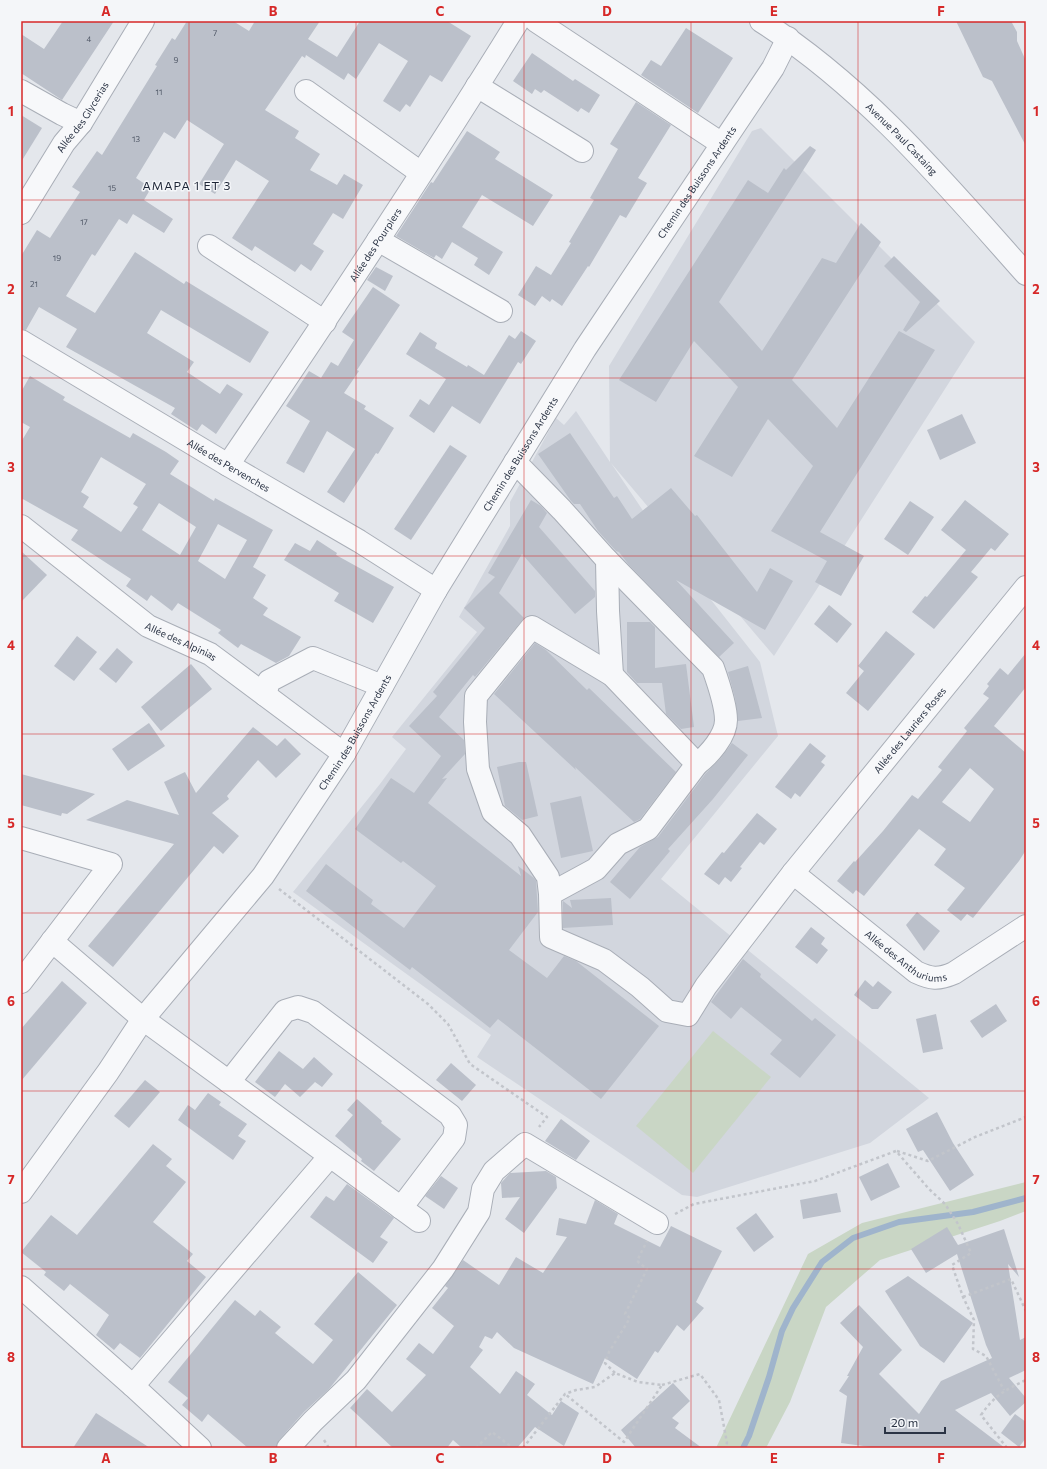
<svg xmlns="http://www.w3.org/2000/svg" width="1047" height="1469" viewBox="0 0 1047 1469" font-family="Commissioner,sans-serif">
	<rect width="100%" height="100%" fill="#e4e7ec"/>
	<polygon fill="#d2d6de" points="761,128 975,342 774,656 611,463 656,530 760,662 778,736 661,879 929,1098 870,1143 697,1197 682,1195 477,1057 491,1035 293,892 380,784 406,749 392,737 477,632 459,617 510,526 510,502 556,418 564,425 576,411 610,462 609,366 752,131"/>
	<g fill="#c9d6c5">
		<polygon points="713,1031 771,1077 693,1173 636,1126"/>
		<polygon points="1026,1182 1026,1211 1000,1221 880,1260 826,1307 790,1402 766,1448 716,1448 808,1254 862,1223"/>
	</g>
	<g fill="none" stroke-linecap="round" stroke-linejoin="round">
		<polyline stroke="#9fb4cc" stroke-width="6" points="743,1448 749,1436 769,1377 782,1331 793,1308 822,1262 853,1238 899,1222 973,1212 1026,1198"/>
	</g>
	<g fill="#bbc0ca" fill-rule="evenodd">
		<polygon points="63,21 114,21 62,100 21,73 21,34 44,49"/>
		<polygon points="187,21 233,21 249,31 255,21 320,21 308,39 337,57 360,21 447,21 471,36 442,82 430,75 410,107 406,104 400,112 383,101 408,61 379,43 356,79 348,73 344,80 306,55 305,58 302,56 265,110 299,131 295,138 320,154 310,170 337,185 344,174 363,185 343,219 333,213 313,244 324,251 311,271 301,264 295,272 255,246 252,251 232,238 269,181 236,160 215,194 199,184 224,144 187,120 175,139 164,132 136,178 151,188 144,200 173,219 164,233 133,214 127,224 119,219 95,256 92,254 66,296 95,313 135,252 184,284 186,281 269,332 250,363 161,310 147,333 194,362 187,372 220,394 227,384 243,394 216,434 202,424 197,431 171,414 175,408 66,347 77,329 39,307 26,330 21,329 21,256 37,230 50,238 80,192 72,187 97,151 102,155 157,66 155,65 172,38 175,40"/>
		<polygon points="956,21 1011,21 1017,32 1017,41 1026,61 1026,146 992,81 983,77"/>
		<polygon points="686,28 733,58 698,113 641,75 651,60 661,66"/>
		<polygon points="532,53 573,81 575,79 600,95 589,113 581,108 578,112 544,90 541,93 535,89 532,94 513,81"/>
		<polygon points="636,102 671,125 638,178 647,183 626,218 620,215 589,267 588,266 562,306 552,299 550,302 542,296 535,306 518,295 536,266 551,275 571,243 569,242 594,200 590,198 618,149 610,144"/>
		<polygon points="21,115 42,128 21,162"/>
		<polygon points="467,131 500,152 495,159 553,195 533,226 482,195 462,227 503,252 489,275 474,265 478,258 452,242 442,259 436,255 434,258 396,236 431,182 433,183"/>
		<polygon points="810,146 816,150 719,302 762,351 822,258 836,263 861,223 881,242 792,380 837,428 899,331 935,350 820,532 864,556 841,596 815,582 827,561 771,531 813,466 768,419 732,477 694,456 738,387 694,341 656,402 619,380 748,180 768,193 784,168 786,170"/>
		<polygon points="894,256 940,301 906,332 903,330 920,302 884,266"/>
		<polygon points="376,267 393,276 385,291 367,280"/>
		<polygon points="373,287 400,305 357,370 359,371 344,393 366,406 364,409 394,428 378,454 376,453 344,503 327,492 355,449 327,431 304,473 286,463 310,421 286,406 309,371 321,378 331,362 338,366 354,340 342,332"/>
		<polygon points="521,331 536,341 521,364 518,362 480,424 452,406 434,433 409,416 420,399 429,405 446,379 406,354 420,332 437,343 435,348 467,367 468,365 484,375 509,335 515,339"/>
		<path d="M 30,376 L 65,397 L 63,400 L 130,438 L 133,433 L 166,452 L 179,461 L 170,474 L 214,501 L 215,498 L 273,530 L 253,567 L 266,575 L 253,598 L 268,608 L 263,615 L 301,637 L 289,656 L 276,663 L 241,644 L 238,648 L 218,633 L 221,630 L 178,603 L 172,611 L 151,595 L 147,601 L 126,586 L 131,579 L 71,540 L 78,530 L 21,498 L 21,442 L 30,427 L 21,422 L 21,392 ZM 101,457 L 146,484 L 133,504 L 138,507 L 121,532 L 83,507 L 89,497 L 81,492 ZM 159,503 L 196,527 L 180,555 L 142,530 ZM 218,524 L 247,540 L 225,579 L 198,561 Z"/>
		<polygon points="962,414 976,443 940,460 927,430"/>
		<polygon points="570,433 614,498 617,496 632,519 671,488 695,516 697,515 757,592 770,568 793,581 765,630 676,580 734,643 719,657 629,565 619,552 616,551 598,531 580,504 574,504 571,501 538,454"/>
		<polygon points="450,445 467,456 411,540 394,529"/>
		<polygon points="531,500 541,506 547,513 539,527 595,591 595,597 575,614 522,554 499,593 524,618 475,677 473,675 439,717 464,740 465,754 442,779 447,778 428,803 521,876 518,866 534,878 536,881 538,912 509,950 547,978 564,956 576,961 659,1026 601,1099 498,1019 490,1028 412,967 410,970 306,891 326,864 373,900 371,904 404,928 436,886 403,861 401,863 355,829 391,778 414,793 441,756 409,726 437,696 433,692 485,628 464,608 495,577 488,573"/>
		<polygon points="965,500 1009,534 995,551 991,548 971,572 978,577 934,629 912,612 925,596 927,597 966,550 941,530"/>
		<polygon points="910,501 934,517 908,555 884,539"/>
		<polygon points="317,540 337,553 336,555 394,587 373,623 334,601 339,593 284,560 295,543 310,551"/>
		<polygon points="21,551 47,575 21,602"/>
		<polygon points="829,605 852,624 837,643 814,624"/>
		<polygon points="627,622 650,622 655,627 655,668 686,664 694,727 681,729 666,714 662,683 637,683 627,672"/>
		<polygon points="886,631 915,654 868,711 846,693 864,671 858,666"/>
		<polygon points="77,636 97,652 74,681 54,666"/>
		<polygon points="535,643 546,650 587,690 589,688 676,772 640,819 634,822 575,767 576,770 494,694"/>
		<polygon points="117,648 133,662 116,683 99,669"/>
		<path d="M 1026,653 L 1026,687 L 994,726 L 1026,753 L 1026,850 L 1019,861 L 973,918 L 967,914 L 961,921 L 947,910 L 965,888 L 934,865 L 946,849 L 919,829 L 864,896 L 856,890 L 853,894 L 837,881 L 854,861 L 855,862 L 883,831 L 912,795 L 918,799 L 942,770 L 938,767 L 967,731 L 964,728 L 989,698 L 983,694 L 989,686 L 987,684 L 1000,668 L 1008,675 ZM 970,768 L 994,789 L 970,822 L 942,802 Z"/>
		<polygon points="191,664 212,689 161,731 141,707"/>
		<polygon points="748,666 762,718 738,721 735,698 728,672"/>
		<polygon points="149,723 165,746 128,771 112,749"/>
		<polygon points="253,727 277,746 285,738 301,754 276,778 258,760 227,796 229,799 212,813 239,836 223,854 214,846 113,967 88,946 174,844 86,820 127,800 179,815 164,782 185,772 196,793"/>
		<polygon points="732,743 748,755 713,799 668,849 670,851 630,899 610,882 640,847 658,837 706,773 721,758"/>
		<polygon points="810,743 826,756 821,762 825,765 800,797 795,793 791,799 775,787"/>
		<polygon points="519,762 526,762 538,816 522,820 505,806 497,767"/>
		<polygon points="21,774 95,794 67,814 62,813 61,816 21,805"/>
		<polygon points="581,796 593,851 561,858 550,803"/>
		<polygon points="757,813 777,829 764,845 760,842 740,867 742,868 731,882 725,877 719,885 704,874 722,852 724,853"/>
		<polygon points="611,898 613,925 563,928 563,901 572,908 570,900"/>
		<polygon points="917,912 940,931 924,951 906,925"/>
		<polygon points="811,927 825,938 821,944 828,950 817,964 795,947"/>
		<polygon points="743,959 761,974 760,977 812,1021 815,1018 836,1035 800,1078 770,1054 782,1040 741,1007 731,1019 711,1002"/>
		<polygon points="865,980 873,987 878,981 892,992 878,1009 872,1009 854,995"/>
		<polygon points="62,981 87,1003 21,1081 21,1029"/>
		<polygon points="996,1004 1007,1021 982,1038 970,1021"/>
		<polygon points="936,1014 943,1049 923,1053 916,1019"/>
		<polygon points="279,1051 303,1069 314,1057 333,1074 322,1087 315,1082 300,1097 285,1084 275,1097 255,1082"/>
		<polygon points="451,1063 476,1085 462,1101 436,1080"/>
		<polygon points="145,1080 160,1092 129,1128 114,1116"/>
		<polygon points="208,1093 221,1102 219,1105 247,1124 238,1136 246,1141 233,1160 178,1120 188,1105 195,1110"/>
		<polygon points="357,1099 382,1121 381,1123 401,1139 374,1171 361,1161 362,1159 335,1136 353,1115 347,1110"/>
		<polygon points="937,1112 953,1143 974,1175 950,1191 923,1150 918,1152 906,1129"/>
		<polygon points="561,1119 590,1141 576,1160 545,1141"/>
		<polygon points="153,1144 172,1159 166,1166 186,1182 153,1222 193,1254 187,1261 206,1277 140,1358 120,1343 114,1350 96,1335 109,1315 70,1284 64,1291 44,1275 46,1272 21,1252 51,1215 77,1235"/>
		<polygon points="888,1163 900,1187 871,1201 859,1177"/>
		<polygon points="546,1171 556,1177 557,1188 524,1233 505,1219 520,1197 502,1198 501,1183 510,1173"/>
		<polygon points="441,1176 458,1188 444,1209 425,1196"/>
		<polygon points="347,1184 394,1218 380,1237 388,1242 373,1263 310,1217 326,1196 334,1201"/>
		<polygon points="837,1193 841,1212 803,1219 800,1200"/>
		<polygon points="595,1200 618,1214 614,1224 660,1247 671,1226 722,1251 696,1302 704,1308 684,1331 677,1325 658,1353 655,1351 637,1379 605,1358 593,1384 514,1348 497,1332 492,1339 485,1336 479,1347 483,1350 470,1367 500,1394 516,1371 535,1384 527,1395 552,1415 561,1401 579,1413 564,1446 535,1427 517,1448 462,1448 453,1440 447,1448 393,1448 350,1408 367,1389 392,1412 426,1375 406,1359 419,1343 433,1354 454,1326 432,1308 448,1288 445,1286 463,1260 499,1285 516,1257 543,1273 567,1237 556,1235 559,1218 586,1224"/>
		<polygon points="756,1213 774,1237 754,1252 736,1228"/>
		<polygon points="947,1227 958,1245 1004,1229 1019,1277 1008,1264 1020,1340 1026,1337 1026,1370 1009,1378 1026,1398 1026,1402 1010,1416 991,1393 955,1410 1005,1448 878,1448 841,1443 847,1396 839,1391 849,1376 847,1376 863,1347 840,1323 859,1305 902,1350 879,1374 919,1414 941,1381 992,1358 986,1345 957,1254 926,1273 911,1249"/>
		<polygon points="358,1272 397,1305 329,1389 304,1412 279,1440 276,1448 248,1448 208,1414 202,1422 182,1405 188,1398 168,1382 235,1300 255,1316 260,1310 281,1327 275,1333 313,1364 333,1340 314,1324"/>
		<polygon points="908,1276 973,1323 944,1363 920,1346 885,1291"/>
		<polygon points="673,1383 690,1401 672,1418 679,1423 675,1428 702,1448 636,1448 621,1430"/>
		<polygon points="96,1413 150,1448 73,1448"/>
		<polygon points="1015,1414 1026,1422 1026,1438 1019,1447 1001,1433"/>
	</g>
	<g fill="none" stroke-linecap="round" stroke-linejoin="round">
		<g stroke="#a9aeb7" stroke-width="24">
			<g id="minor">
				<polyline points="536,21 722,144"/>
				<path id="s1" d="M 761,21 C 865,87 945,183 1026,274"/>
				<polyline points="477,86 582,151"/>
				<polyline points="21,91 62,114 81,123"/>
				<polyline points="306,91 421,173"/>
				<path id="s2" d="M 21,213 L 64,143 L 81,123 L 143,21"/>
				<polyline points="378,240 501,311"/>
				<polyline points="209,246 325,322"/>
				<path id="s3" d="M 21,341 L 228,465 L 359,541 L 436,590"/>
				<polyline points="515,462 562,510 607,560 608,611 612,675"/>
				<path id="s4" d="M 228,465 C 327,319 425,171 518,21"/>
				<path id="s5" d="M 21,526 L 148,626 L 210,654 L 344,754"/>
				<path d="M 607,560 L 713,668 C 718,682 726,705 726,720 C 726,736 709,755 697,764"/>
				<polyline points="265,695 269,681 313,658 382,686"/>
				<polyline points="21,838 111,864 21,982"/>
				<path id="s6" d="M 793,873 L 916,972 C 931,979 938,980 954,973 L 1026,926"/>
				<path id="s7" d="M 550,894 L 596,869 L 618,844 L 648,829 L 697,764 L 612,675 L 532,627 L 476,696 L 475,722 L 478,769 L 493,812 L 520,835 L 548,877 L 550,894 L 551,937 L 604,960 L 640,987 L 667,1011 L 688,1015 L 706,986 L 793,873 L 1026,587"/>
				<polyline points="52,941 143,1019 419,1221"/>
				<polyline points="229,1082 285,1011 298,1007 313,1012 450,1115 456,1125 454,1138 401,1208"/>
				<path id="s8" d="M 21,1192 L 108,1072 L 143,1019 L 263,876 L 344,754 L 436,590 L 585,349 L 773,68 L 788,38"/>
				<polyline points="21,1287 133,1386 200,1448"/>
				<polyline points="133,1386 330,1156"/>
				<polyline points="288,1448 313,1421 356,1380 443,1269 479,1212 483,1189 494,1171 525,1144 657,1223"/>
			</g>
		</g>
		<g stroke="#c2c5cb" stroke-width="2.5" stroke-dasharray="3 3" stroke-linecap="butt">
			<polyline points="279,889 428,1004 448,1024 470,1064 547,1117 539,1127"/>
			<polyline points="897,1151 928,1161 975,1137 1026,1117"/>
			<polyline points="675,1214 694,1204 815,1181 896,1151 929,1189 945,1204 958,1224 971,1253 952,1265 963,1297 974,1320 973,1349 986,1356 1004,1390"/>
			<polyline points="963,1297 1011,1279 1026,1311"/>
			<polyline points="615,1373 605,1363 609,1352 630,1318 625,1314 647,1269 637,1261 647,1241"/>
			<polyline points="662,1385 700,1374 719,1400 727,1443 725,1448"/>
			<polyline points="324,1440 329,1448"/>
			<polyline points="476,1448 492,1432 513,1448"/>
			<polyline points="523,1448 565,1394 576,1390 595,1387 615,1373 638,1382 662,1385 624,1442 565,1394"/>
			<path d="M 1007,1448 L 981,1415 C 995,1395 1005,1390 1026,1380"/>
		</g>
		<use href="#minor" stroke="#f7f8fa" stroke-width="22"/>
	</g>
	<path fill="none" stroke="#d62828" stroke-width="1" stroke-opacity="0.55" d="M 189,21 L 189,1448M 356,21 L 356,1448M 524,21 L 524,1448M 691,21 L 691,1448M 858,21 L 858,1448M 21,200 L 1026,200M 21,378 L 1026,378M 21,556 L 1026,556M 21,734 L 1026,734M 21,913 L 1026,913M 21,1091 L 1026,1091M 21,1269 L 1026,1269"/>
	<g text-anchor="middle" dominant-baseline="central" stroke-width="3" stroke-linejoin="round" paint-order="stroke">
		<g font-size="8" fill="#4f5766">
			<text x="215" y="33">7</text>
			<text x="89" y="39">4</text>
			<text x="176" y="60">9</text>
			<text x="159" y="92">11</text>
			<text x="136" y="139">13</text>
			<text x="112" y="188">15</text>
			<text x="84" y="222">17</text>
			<text x="57" y="258">19</text>
			<text x="34" y="284">21</text>
		</g>
		<g font-size="10" fill="#2b3445" stroke="#f4f6f9">
			<text stroke="none"><textPath href="#s2" startOffset="114">Allée des Glycerias</textPath></text>
			<text stroke="none"><textPath href="#s1" startOffset="184">Avenue Paul Castaing</textPath></text>
			<text stroke="none"><textPath href="#s8" startOffset="1217">Chemin des Buissons Ardents</textPath></text>
			<text stroke="none"><textPath href="#s4" startOffset="265">Allée des Pourpiers</textPath></text>
			<text stroke="none"><textPath href="#s8" startOffset="893">Chemin des Buissons Ardents</textPath></text>
			<text stroke="none"><textPath href="#s3" startOffset="242">Allée des Pervenches</textPath></text>
			<text stroke="none"><textPath href="#s5" startOffset="198">Allée des Alpinias</textPath></text>
			<text stroke="none"><textPath href="#s7" startOffset="1292">Allée des Lauriers Roses</textPath></text>
			<text stroke="none"><textPath href="#s8" startOffset="569">Chemin des Buissons Ardents</textPath></text>
			<text stroke="none"><textPath href="#s6" startOffset="142">Allée des Anthuriums</textPath></text>
		</g>
		<g font-size="12" letter-spacing="1" fill="#1d2536" stroke="#f4f6f9">
			<text x="187" y="185">AMAPA 1 ET 3</text>
		</g>
	</g>
	<rect width="1047" height="1469" fill="none" stroke="#f4f6f9" stroke-width="44"/>
	<path d="M885 1427v6h60v-6" fill="none" stroke="#2b3445" stroke-width="2"/>
	<text x="891" y="1427" font-size="12" fill="#2b3445" stroke="#f4f6f9" stroke-width="3" paint-order="stroke">20 m</text>
	<rect x="22" y="22" width="1003" height="1425" fill="none" stroke="#d62828" stroke-width="1.5"/>
	<g font-size="13" text-anchor="middle" font-weight="bold" fill="#d62828">
		<text x="106" y="16">A</text>
		<text x="273" y="16">B</text>
		<text x="440" y="16">C</text>
		<text x="607" y="16">D</text>
		<text x="774" y="16">E</text>
		<text x="941" y="16">F</text>
		<text x="11" y="116">1</text>
		<text x="1036" y="116">1</text>
		<text x="11" y="294">2</text>
		<text x="1036" y="294">2</text>
		<text x="11" y="472">3</text>
		<text x="1036" y="472">3</text>
		<text x="11" y="650">4</text>
		<text x="1036" y="650">4</text>
		<text x="11" y="828">5</text>
		<text x="1036" y="828">5</text>
		<text x="11" y="1006">6</text>
		<text x="1036" y="1006">6</text>
		<text x="11" y="1184">7</text>
		<text x="1036" y="1184">7</text>
		<text x="11" y="1362">8</text>
		<text x="1036" y="1362">8</text>
		<text x="106" y="1463">A</text>
		<text x="273" y="1463">B</text>
		<text x="440" y="1463">C</text>
		<text x="607" y="1463">D</text>
		<text x="774" y="1463">E</text>
		<text x="941" y="1463">F</text>
	</g>
</svg>
